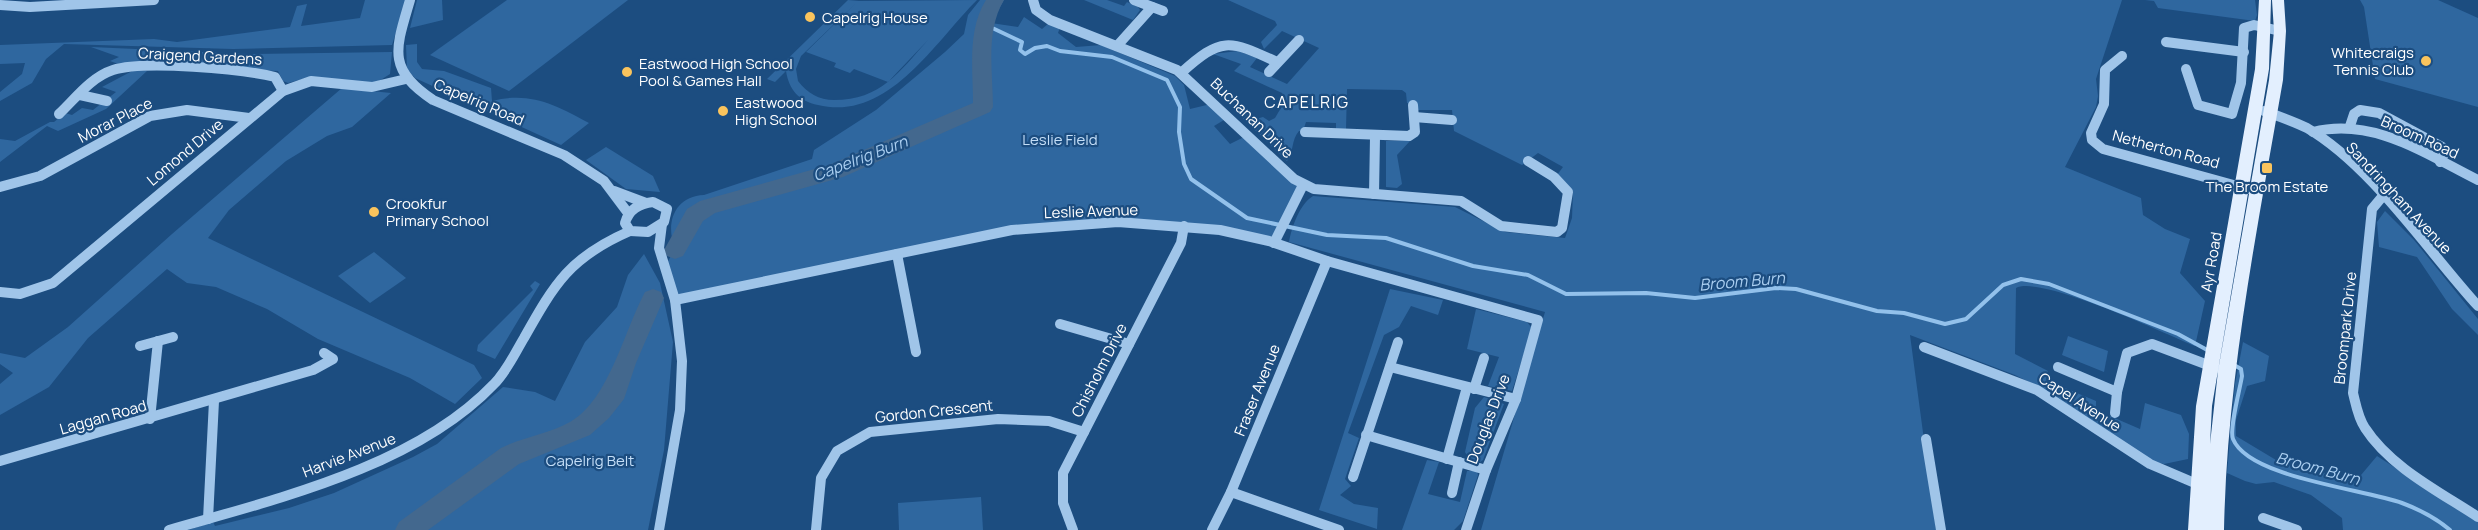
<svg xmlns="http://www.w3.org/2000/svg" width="2478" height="530" viewBox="0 0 2478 530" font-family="Manrope,sans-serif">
	<rect width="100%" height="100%" fill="#1c4d80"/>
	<g fill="#2f679f" fill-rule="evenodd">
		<polygon points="365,0 406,0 392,45 233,49 64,44 46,59 32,83 0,101 0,92 22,74 25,63 0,64 0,45 154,39 177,42 290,27 297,6 307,4 301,26 360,18"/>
		<polygon points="417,0 442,0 443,20 410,28"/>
		<polygon points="507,0 628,0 509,91 430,55"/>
		<path d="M 848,0 L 859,1 L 977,0 C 934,43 888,122 818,105 C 799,101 789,90 786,71 L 775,82 L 767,79 ZM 856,3 L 806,52 L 836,63 L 834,67 L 850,73 L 854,69 L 888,82 L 928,40 C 899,72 881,100 834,100 C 819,100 807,93 798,81 L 796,69 L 801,56 Z"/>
		<path d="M 980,0 L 1004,0 L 991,23 L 1018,27 L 1024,17 L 1042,29 L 1049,23 L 1060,27 L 1058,33 L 1076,47 L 1101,45 L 1175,76 L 1184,85 L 1190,109 L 1215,103 L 1229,117 L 1214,126 L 1230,144 L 1248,135 L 1303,185 L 1269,241 L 1118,222 L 1013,230 L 675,300 L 665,267 L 675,248 C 665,224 674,196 704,195 L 812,159 L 814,150 L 876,110 L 945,52 L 964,34 L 968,15 Z"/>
		<polygon points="1084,0 1107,0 1124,6 1127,2 1138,7 1140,10 1133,20"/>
		<path d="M 1228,0 L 2122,0 L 2096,79 L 2098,96 L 2096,107 L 2065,167 L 2141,198 L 2143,215 L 2165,229 L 2190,239 L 2180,273 L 2205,301 L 2195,346 C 2164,333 2041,275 2016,288 L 2015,354 L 2048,371 L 2046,380 L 2096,401 L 2096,410 L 2140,429 L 2145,403 L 2181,415 L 2189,434 L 2188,459 L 2164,464 L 2154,462 L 2051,393 L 2015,375 L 1910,335 L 1936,530 L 1481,530 L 1545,312 L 1289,242 C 1292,226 1300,204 1313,196 L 1455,207 L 1505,232 L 1565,238 L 1572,218 L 1573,192 L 1557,175 L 1563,167 L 1538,153 L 1522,165 L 1454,131 L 1452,110 L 1418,110 L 1416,104 L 1407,103 L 1406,93 L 1402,90 L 1347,89 L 1346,129 L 1336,130 L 1336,123 L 1306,122 L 1303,131 L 1299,131 C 1291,140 1294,152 1287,161 L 1233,109 L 1244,110 L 1256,119 L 1263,117 L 1269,121 L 1275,118 L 1285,101 L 1282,93 L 1234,71 L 1241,64 L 1213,54 L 1238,51 L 1257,58 L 1250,67 L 1287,84 L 1319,48 L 1282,31 L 1264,49 L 1261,42 L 1277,25 L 1275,21 Z"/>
		<polygon points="2145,0 2255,0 2257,15 2255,21 2158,8 2154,1"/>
		<polygon points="2360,0 2438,0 2478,18 2478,107 2375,79 2364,7"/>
		<path d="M 417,44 L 417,62 L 422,69 L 444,71 L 491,88 L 492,101 C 530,91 556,105 589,123 L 561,145 L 415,78 L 407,69 L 406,45 Z"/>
		<polygon points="91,47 248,54 392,52 390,74 376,83 306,78 288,83 283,81 278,71 121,65 110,61 119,57"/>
		<polygon points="134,70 147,71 106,109 58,131 47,126 0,162 0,139 15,141 50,122 54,122 65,113 72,115 82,108 93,110 116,92 102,87"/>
		<polygon points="342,88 391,93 352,127 327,136 286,161 229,210 208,238 474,365 482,378 455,404 410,378 318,339 267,309 216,287 187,283 167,269 88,338 49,387 0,415 0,384 13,373 0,364 0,353 25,358 68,327 172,234"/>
		<polygon points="1386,141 1410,141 1397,155 1402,184 1397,188 1386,187"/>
		<polygon points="606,147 653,176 660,192 626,189 586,160"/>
		<polygon points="2385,211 2414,240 2478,319 2478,335 2452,309 2417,257 2379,247 2377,222"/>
		<polygon points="374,252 406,278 370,303 338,276"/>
		<polygon points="644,254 660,283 673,342 664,450 648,530 188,530 213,522 215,526 289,508 334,493 413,457 437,444 503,387 535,392 555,401 585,342 617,307 628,275"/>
		<polygon points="535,281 540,284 495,359 477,351 478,345 533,290 530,286"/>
		<polygon points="1390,289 1443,300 1438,315 1411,306 1399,327 1384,335 1348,433 1359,438 1345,479 1351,486 1340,495 1354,504 1378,508 1377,529 1319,510"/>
		<polygon points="1476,309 1527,322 1532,328 1512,391 1488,386 1499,357 1467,349"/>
		<polygon points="2068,336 2108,351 2104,372 2062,355"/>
		<polygon points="2243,342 2269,356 2265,381 2247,386 2236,420 2236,436 2276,460 2356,481 2377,456 2478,521 2478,530 2343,530 2342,518 2311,495 2274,482 2256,484 2245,481 2227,473 2235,384"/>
		<polygon points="1484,397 1504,404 1483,460 1480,462 1470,460 1465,452 1475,408"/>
		<polygon points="1427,460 1439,462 1428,494 1460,502 1467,471 1477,471 1478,475 1463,521 1454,530 1402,530"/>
		<polygon points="981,497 983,530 899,530 898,503"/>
	</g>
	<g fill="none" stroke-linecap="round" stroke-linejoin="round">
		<g stroke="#93c1eb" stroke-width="4">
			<polyline points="986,25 1022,42 1020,50 1025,54 1035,48 1047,46 1060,51 1112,57 1167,80 1180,107 1179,132 1184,164 1191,179 1247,218 1327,235 1386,238 1473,266 1528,275 1566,294 1646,293 1695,298 1776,288 1796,289 1877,311 1904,313 1945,324 1966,319 2003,285 2021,279 2049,284 2178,334 2209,351"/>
			<path d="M 2234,365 L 2241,369 L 2242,376 C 2240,389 2229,429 2233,439 C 2249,478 2364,489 2402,503 C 2418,509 2437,519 2450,530"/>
		</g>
		<g fill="#43688e" fill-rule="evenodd">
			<path d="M 986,0 L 1004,0 C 985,31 993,73 993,107 L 990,112 L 843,177 L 715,213 L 703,221 L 683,256 L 675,259 L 667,256 L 664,250 L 687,209 L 700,201 L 829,165 L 973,103 C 973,70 967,30 986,0 Z"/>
			<path d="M 653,289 L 661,292 L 664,298 L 636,363 L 624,399 L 609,418 L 590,435 L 519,464 L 428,530 L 395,530 L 399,522 L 501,448 C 523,437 548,434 570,422 C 609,400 624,331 645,292 Z"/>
		</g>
		<g stroke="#a0c5e9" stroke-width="10">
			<path d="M 410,0 C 396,48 386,69 433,100 L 564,155 L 604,181 L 628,213"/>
			<polyline points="1033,0 1036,10 1050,20 1177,70 1294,179 1314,189 1461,201 1501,226 1557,232 1562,228 1568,192 1554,177 1528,161"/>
			<polyline points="1134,0 1163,11"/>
			<polyline points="0,5 30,7 154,0"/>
			<polyline points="2166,42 2244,52"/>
			<polyline points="1117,46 1152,7"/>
			<polyline points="2122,56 2105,70 2104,104 2091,133 2092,140 2103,149 2248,189"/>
			<polyline points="2186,69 2198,105 2232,114 2241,83 2244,28 2254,25 2280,31"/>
			<polyline points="1269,72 1299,40"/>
			<path d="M 1181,73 C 1222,36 1229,40 1277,62"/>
			<polyline points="80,95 107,101"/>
			<path d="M 2264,111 C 2278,116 2293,121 2307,128 C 2372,166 2427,250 2478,306"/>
			<path d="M 59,114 C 75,99 91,77 113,70 C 144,60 242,69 275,77 L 283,91"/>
			<polyline points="1414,117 1452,120"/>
			<polyline points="2350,126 2354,114 2360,110 2379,113 2442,147 2445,152 2440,162"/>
			<polyline points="1305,132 1409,136 1415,132 1413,105"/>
			<path d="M 2313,132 C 2373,117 2426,154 2478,180"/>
			<polyline points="0,187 40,176 150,116 187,110 249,118"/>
			<polyline points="614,191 646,203"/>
			<polyline points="1374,194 1375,137"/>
			<path d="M 2382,197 L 2372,209 L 2353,393 C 2356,405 2358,418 2365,428 C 2390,467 2440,492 2478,517"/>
			<path d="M 653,202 L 667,209 L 664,222 L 648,232 L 630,231 L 625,223 C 629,209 639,204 653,202 Z"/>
			<polyline points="1274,243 1303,185"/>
			<polyline points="897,254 916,352"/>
			<polyline points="0,292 20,294 53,283 283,91 311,81 372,87 406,79"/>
			<polyline points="675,300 1012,230 1118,222 1220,230 1269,241 1327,261 1538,320 1516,399 1486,470 1466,530"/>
			<polyline points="1060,324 1129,344"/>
			<polyline points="140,346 173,337"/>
			<polyline points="1924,347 2037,390 2150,464 2204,487"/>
			<polyline points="1390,367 1516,399"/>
			<polyline points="2058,367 2117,392 2127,353 2152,344 2216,368"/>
			<polyline points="1474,389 1484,358"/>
			<polyline points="2115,413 2117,392"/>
			<polyline points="150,419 158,341"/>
			<polyline points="1366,435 1486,470"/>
			<polyline points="1926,439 1941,530"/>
			<polyline points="1447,459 1467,387"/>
			<polyline points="0,461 313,370 333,359 324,353"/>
			<polyline points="1353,477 1398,342"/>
			<polyline points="1231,492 1339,530"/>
			<polyline points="1452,493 1459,462"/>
			<polyline points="2263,518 2297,530"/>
			<polyline points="208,519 214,401"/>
			<path d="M 169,530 C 276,499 415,467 494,384 C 507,371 515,353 524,338 C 555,283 570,257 630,231"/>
			<polyline points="659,530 680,410 682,361 675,300 659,248 662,224"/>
			<polyline points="816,530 821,478 837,451 870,432 998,419 1049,421 1084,432"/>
			<polyline points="1073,530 1063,503 1063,473 1181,243 1184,226"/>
			<polyline points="1212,530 1231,492 1327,261"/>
		</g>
		<path fill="#e3effe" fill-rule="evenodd" d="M 2259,0 L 2271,0 L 2269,69 L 2212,406 L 2210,444 L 2218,371 L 2269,80 L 2274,31 L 2272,0 L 2284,0 L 2286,31 L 2283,80 C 2257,231 2227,377 2224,530 L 2206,530 L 2207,498 L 2206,530 L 2188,530 L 2196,406 L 2255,69 Z"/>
	</g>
	<g fill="#fac45d" stroke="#1c4d80" stroke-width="2">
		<circle cx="810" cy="17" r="6"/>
		<circle cx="2426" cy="61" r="6"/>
		<circle cx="627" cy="72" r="6"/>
		<circle cx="723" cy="111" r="6"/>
		<rect x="2261" y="162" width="12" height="12" rx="3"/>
		<circle cx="374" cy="212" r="6"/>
	</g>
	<g text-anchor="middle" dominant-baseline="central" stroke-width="4.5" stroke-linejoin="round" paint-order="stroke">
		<g font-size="15" fill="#fff" stroke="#1c4d80" text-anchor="start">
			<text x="822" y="17">Capelrig House</text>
			<text x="2414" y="52" text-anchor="end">Whitecraigs<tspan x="2414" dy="17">Tennis Club</tspan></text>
			<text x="639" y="63">Eastwood High School<tspan x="639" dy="17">Pool &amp; Games Hall</tspan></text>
			<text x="735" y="102">Eastwood<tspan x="735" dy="17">High School</tspan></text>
			<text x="2267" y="186" text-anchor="middle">The Broom Estate</text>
			<text x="386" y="203">Crookfur<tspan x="386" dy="17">Primary School</tspan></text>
		</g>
		<g font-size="15" fill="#fff" stroke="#1c4d80">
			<text transform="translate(200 56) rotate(3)">Craigend Gardens</text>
			<text transform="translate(479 102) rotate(23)">Capelrig Road</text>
			<text transform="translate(1252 118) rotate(44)">Buchanan Drive</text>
			<text transform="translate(115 120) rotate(-27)">Morar Place</text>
			<text transform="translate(2420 137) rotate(24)">Broom Road</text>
			<text transform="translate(2166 149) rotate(15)">Netherton Road</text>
			<text transform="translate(185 152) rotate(-40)">Lomond Drive</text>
			<text transform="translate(2399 198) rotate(47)">Sandringham Avenue</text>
			<text transform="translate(1091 211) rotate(-2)">Leslie Avenue</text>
			<text transform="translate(2211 262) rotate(-80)">Ayr Road</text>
			<text transform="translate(2345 328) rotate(-84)">Broompark Drive</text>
			<text transform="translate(1099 370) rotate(-63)">Chisholm Drive</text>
			<text transform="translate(1257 390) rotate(-68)">Fraser Avenue</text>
			<text transform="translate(2080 402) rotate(33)">Capel Avenue</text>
			<text transform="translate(934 411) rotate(-6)">Gordon Crescent</text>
			<text transform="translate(103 417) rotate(-16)">Laggan Road</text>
			<text transform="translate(1488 419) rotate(-69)">Douglas Drive</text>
			<text transform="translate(349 455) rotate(-21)">Harvie Avenue</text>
		</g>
		<g font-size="15" fill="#c4def7" stroke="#1c4d80">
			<text x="1060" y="139">Leslie Field</text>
			<text x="590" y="460">Capelrig Belt</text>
		</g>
		<g font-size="16" letter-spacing="1.5" fill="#fff" stroke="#1c4d80">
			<text x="1307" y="102">CAPELRIG</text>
		</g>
		<g font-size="16" font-style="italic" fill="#abcff1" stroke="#1c4d80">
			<text transform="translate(860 158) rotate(-21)">Capelrig Burn</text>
			<text transform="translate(1742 281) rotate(-5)">Broom Burn</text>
			<text transform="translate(2318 468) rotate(15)">Broom Burn</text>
		</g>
	</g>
</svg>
